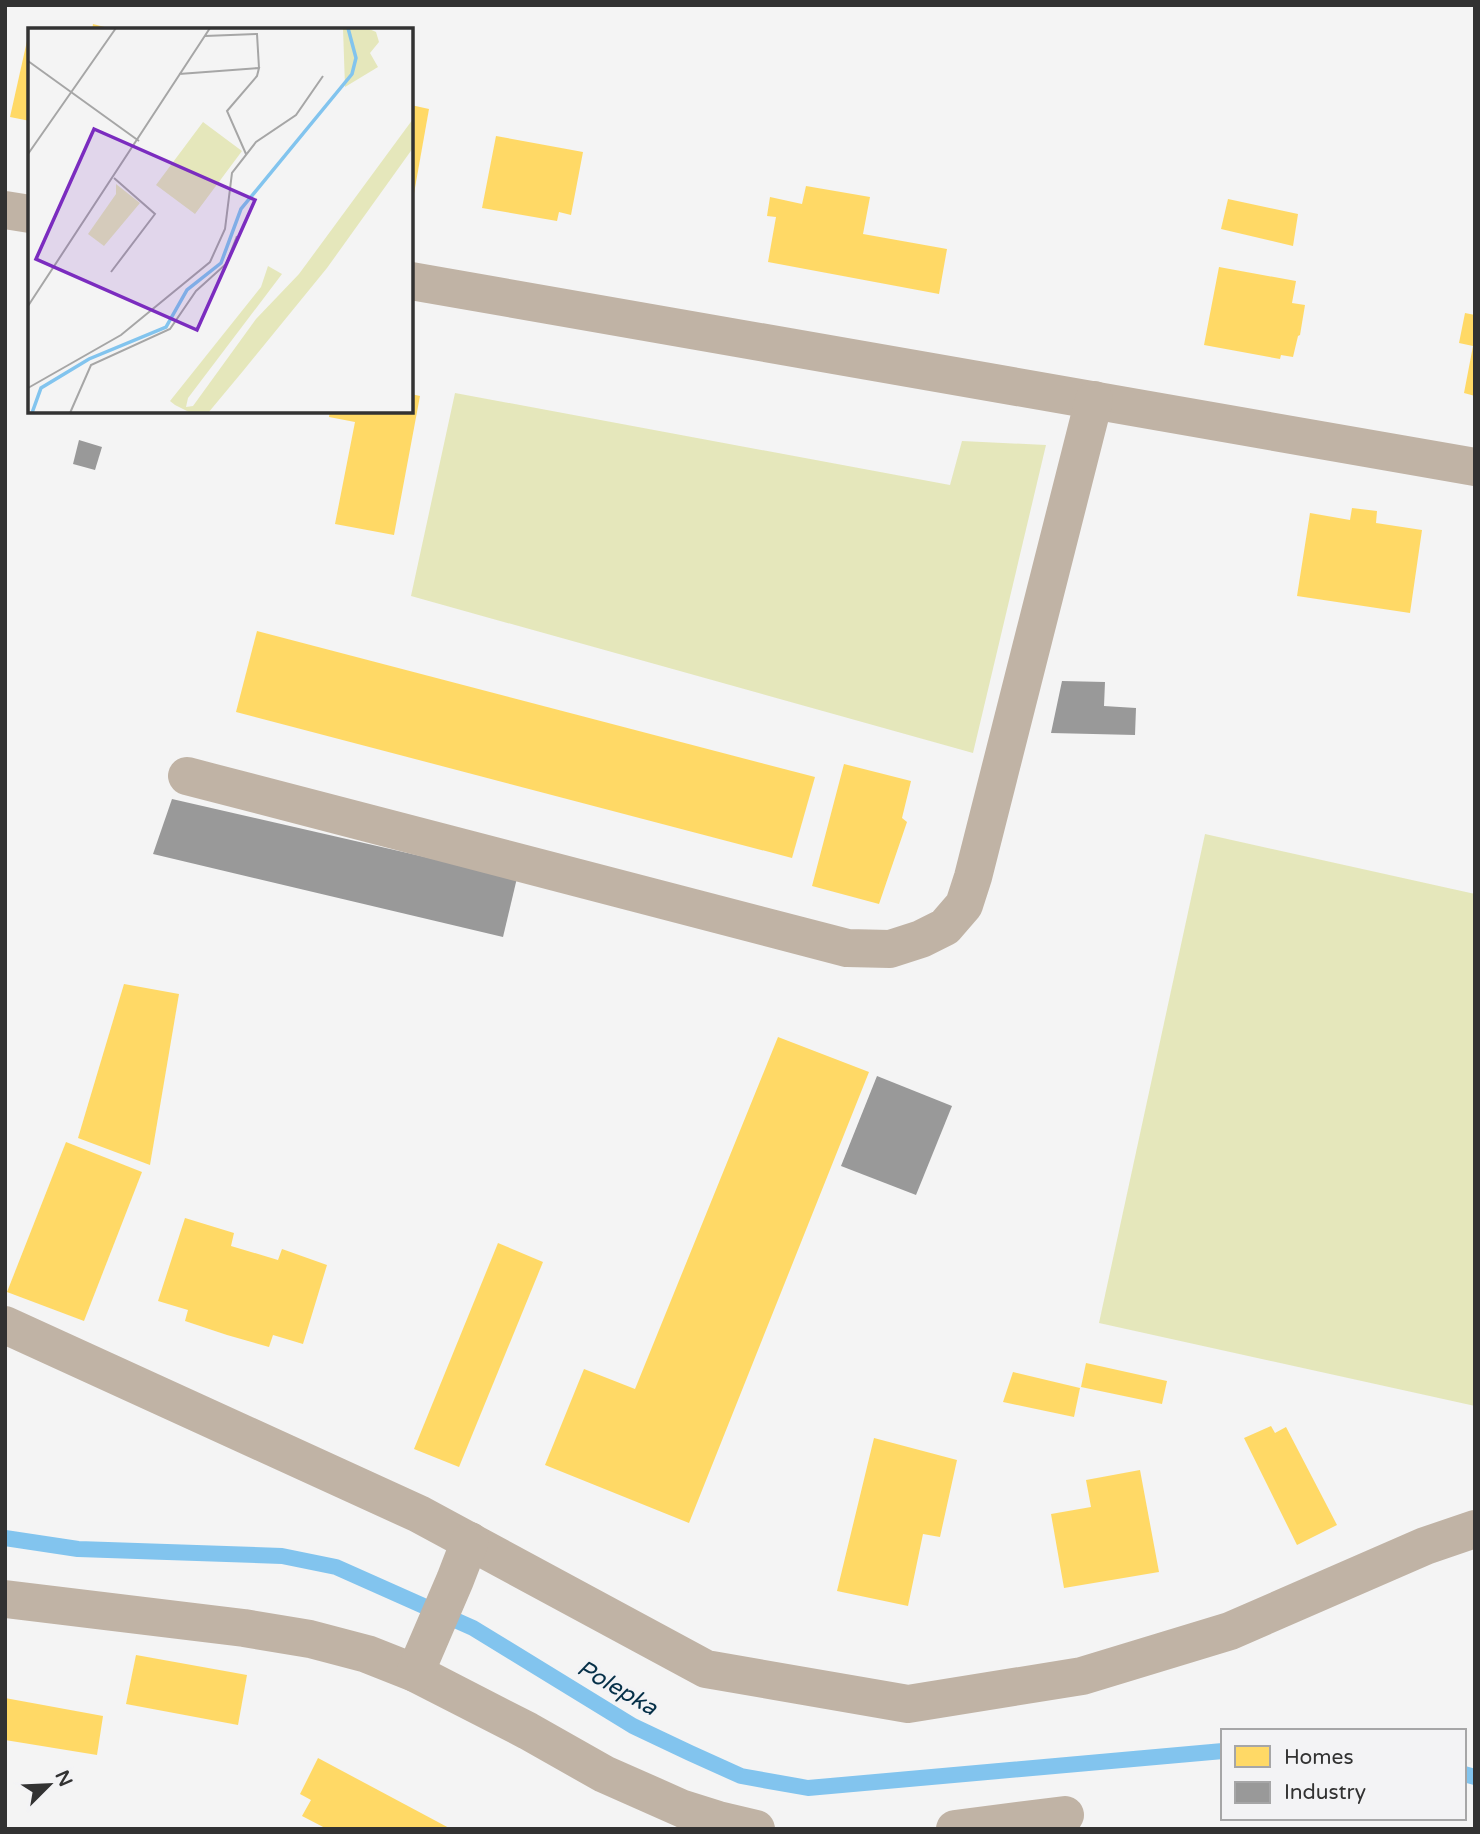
<svg xmlns="http://www.w3.org/2000/svg" width="1480" height="1834" viewBox="0 0 1480 1834" font-family="'Varela Round',sans-serif">
	<rect width="100%" height="100%" fill="#f4f4f4"/>
	<g fill="#e5e7bb">
		<polygon points="455,393 950,485 962,441 1046,445 973,753 411,596"/>
		<polygon points="1205,834 1475,894 1475,1406 1099,1323"/>
	</g>
	<g fill="#ffd966">
		<polygon points="93,24 112,29 112,30 92,30"/>
		<polygon points="27,41 30,41 30,121 10,117"/>
		<polygon points="411,105 429,109 413,199 411,199"/>
		<polygon points="496,136 583,152 571,215 559,212 557,221 482,208"/>
		<polygon points="806,186 870,197 863,234 947,249 939,294 768,262 776,217 767,216 770,197 802,204"/>
		<polygon points="1228,199 1298,214 1293,246 1221,229"/>
		<polygon points="1219,267 1296,281 1292,303 1305,305 1300,335 1298,336 1293,357 1281,355 1280,359 1204,345"/>
		<polygon points="1465,313 1475,315 1475,396 1464,393 1473,346 1459,343"/>
		<polygon points="411,394 420,396 394,535 335,524 355,422 329,417 330,411 411,411"/>
		<polygon points="1352,508 1377,511 1376,523 1422,530 1410,613 1297,596 1310,513 1350,520"/>
		<polygon points="257,631 815,777 792,858 236,712"/>
		<polygon points="844,764 911,781 902,818 907,822 879,904 812,886"/>
		<polygon points="124,984 179,994 150,1165 78,1138"/>
		<polygon points="778,1037 869,1072 689,1523 545,1465 584,1369 635,1389"/>
		<polygon points="66,1142 142,1172 84,1321 7,1292"/>
		<polygon points="185,1218 234,1233 231,1246 278,1260 282,1249 327,1265 303,1344 273,1335 269,1347 227,1335 185,1321 188,1310 158,1301"/>
		<polygon points="498,1243 543,1262 459,1467 414,1449"/>
		<polygon points="1086,1363 1167,1381 1162,1404 1081,1387"/>
		<polygon points="1013,1372 1080,1388 1074,1417 1003,1402"/>
		<polygon points="1271,1426 1275,1433 1286,1427 1337,1525 1297,1545 1244,1438"/>
		<polygon points="874,1438 957,1460 940,1537 923,1534 908,1606 837,1591"/>
		<polygon points="1140,1470 1159,1572 1064,1588 1051,1514 1091,1507 1086,1480"/>
		<polygon points="136,1655 247,1675 238,1725 126,1704"/>
		<polygon points="5,1698 103,1716 97,1755 5,1740"/>
		<polygon points="318,1758 451,1829 327,1829 302,1816 311,1800 300,1794"/>
	</g>
	<g fill="#999">
		<polygon points="79,440 102,447 95,470 73,464"/>
		<polygon points="1062,681 1105,682 1104,706 1136,708 1135,735 1051,733"/>
		<polygon points="172,799 517,878 503,937 153,854"/>
		<polygon points="877,1076 952,1106 916,1195 841,1166"/>
	</g>
	<g fill="none" stroke-linecap="round" stroke-linejoin="round">
		<g stroke="#82c4ee" stroke-width="16">
			<polyline points="5,1538 78,1549 282,1556 336,1567 473,1628 633,1726 690,1753 741,1776 808,1788 1223,1751"/>
			<polyline points="1464,1774 1475,1777"/>
		</g>
		<g stroke="#c0b3a5" stroke-width="38">
			<polyline points="5,210 30,214"/>
			<polyline points="411,281 1475,467"/>
			<polyline points="187,776 847,948 890,949 921,939 945,927 964,905 973,877 1094,400"/>
			<polyline points="5,1325 419,1514 706,1669 908,1704 1082,1676 1230,1631 1425,1546 1475,1529"/>
			<polyline points="5,1599 244,1628 310,1639 367,1654 415,1673 528,1731 604,1774 683,1809 718,1820 756,1829"/>
			<polyline points="415,1673 455,1580 470,1541"/>
			<polyline points="955,1829 1065,1815"/>
		</g>
	</g>
	<g text-anchor="middle" dominant-baseline="central" stroke-width="7" stroke-linejoin="round" paint-order="stroke">
		<g font-size="23" font-style="italic" fill="#063048" stroke="#f3f3f5">
			<text transform="translate(617 1688) rotate(30)">Polepka</text>
		</g>
	</g>
	<g transform="translate(28 28)">
		<rect width="385" height="385" fill="#f4f4f4"/>
		<path d="M 315,0 L 339,0 L 348,4 L 351,14 L 342,25 L 350,39 L 317,59 ZM 385,91 L 385,120 L 299,240 L 215,343 L 180,385 L 163,385 L 147,377 L 142,373 L 233,259 L 240,238 L 254,246 L 160,370 L 158,379 L 165,378 L 228,291 L 271,246 ZM 175,94 L 214,123 L 167,186 L 128,157 ZM 88,156 L 112,175 L 76,218 L 60,206 L 88,166 Z" fill="#e5e7bb"/>
		<path fill="none" stroke="#82c4ee" stroke-width="3.5" d="M 4,385 L 13,360 L 61,331 L 138,299 L 159,262 L 193,235 L 213,181 L 324,46 L 328,30 L 320,0"/>
		<path fill="none" stroke="#a6a6a6" stroke-width="2" d="M 177,8 L 229,6 L 231,40M 0,33 L 111,113M 151,46 L 231,40 L 229,48 L 199,83 L 218,126M 0,126 L 88,0M 83,244 L 127,186 L 86,150M 0,278 L 182,0M 0,360 L 93,307 L 182,234 L 197,201 L 204,145 L 228,114 L 268,87 L 295,48M 42,385 L 63,337 L 142,301 L 168,263 L 198,236 L 209,208"/>
		<path fill="#7b2cbf" fill-opacity="0.15" stroke="#7b2cbf" stroke-width="3.5" d="M 66,101 L 227,172 L 169,302 L 8,231 Z"/>
		<rect width="385" height="385" fill="none" stroke="#323232" stroke-width="3.5"/>
	</g>
	<rect width="1480" height="1834" fill="none" stroke="#323232" stroke-width="14"/>
	<rect x="1221" y="1729" width="245" height="91" fill="#f3f3f5" stroke="#a6a6a7" stroke-width="2"/>
	<rect x="1235" y="1746" width="35" height="21" fill="#ffd966" stroke="#a6a6a7" stroke-width="2"/>
	<text x="1284" y="1764" font-size="21" fill="#323232">Homes</text>
	<rect x="1235" y="1782" width="35" height="21" fill="#999999" stroke="#a6a6a7" stroke-width="2"/>
	<text x="1284" y="1799" font-size="21" fill="#323232">Industry</text>
	<g transform="translate(49 1785) rotate(66)" stroke="#f3f3f5" stroke-width="5" paint-order="stroke">
	<path d="M0-5L12 26L0 18L-12 26Z" fill="#323232"/>
	<text y="-10" font-size="19" font-weight="bold" text-anchor="middle" fill="#323232">N</text>
	</g>
</svg>
